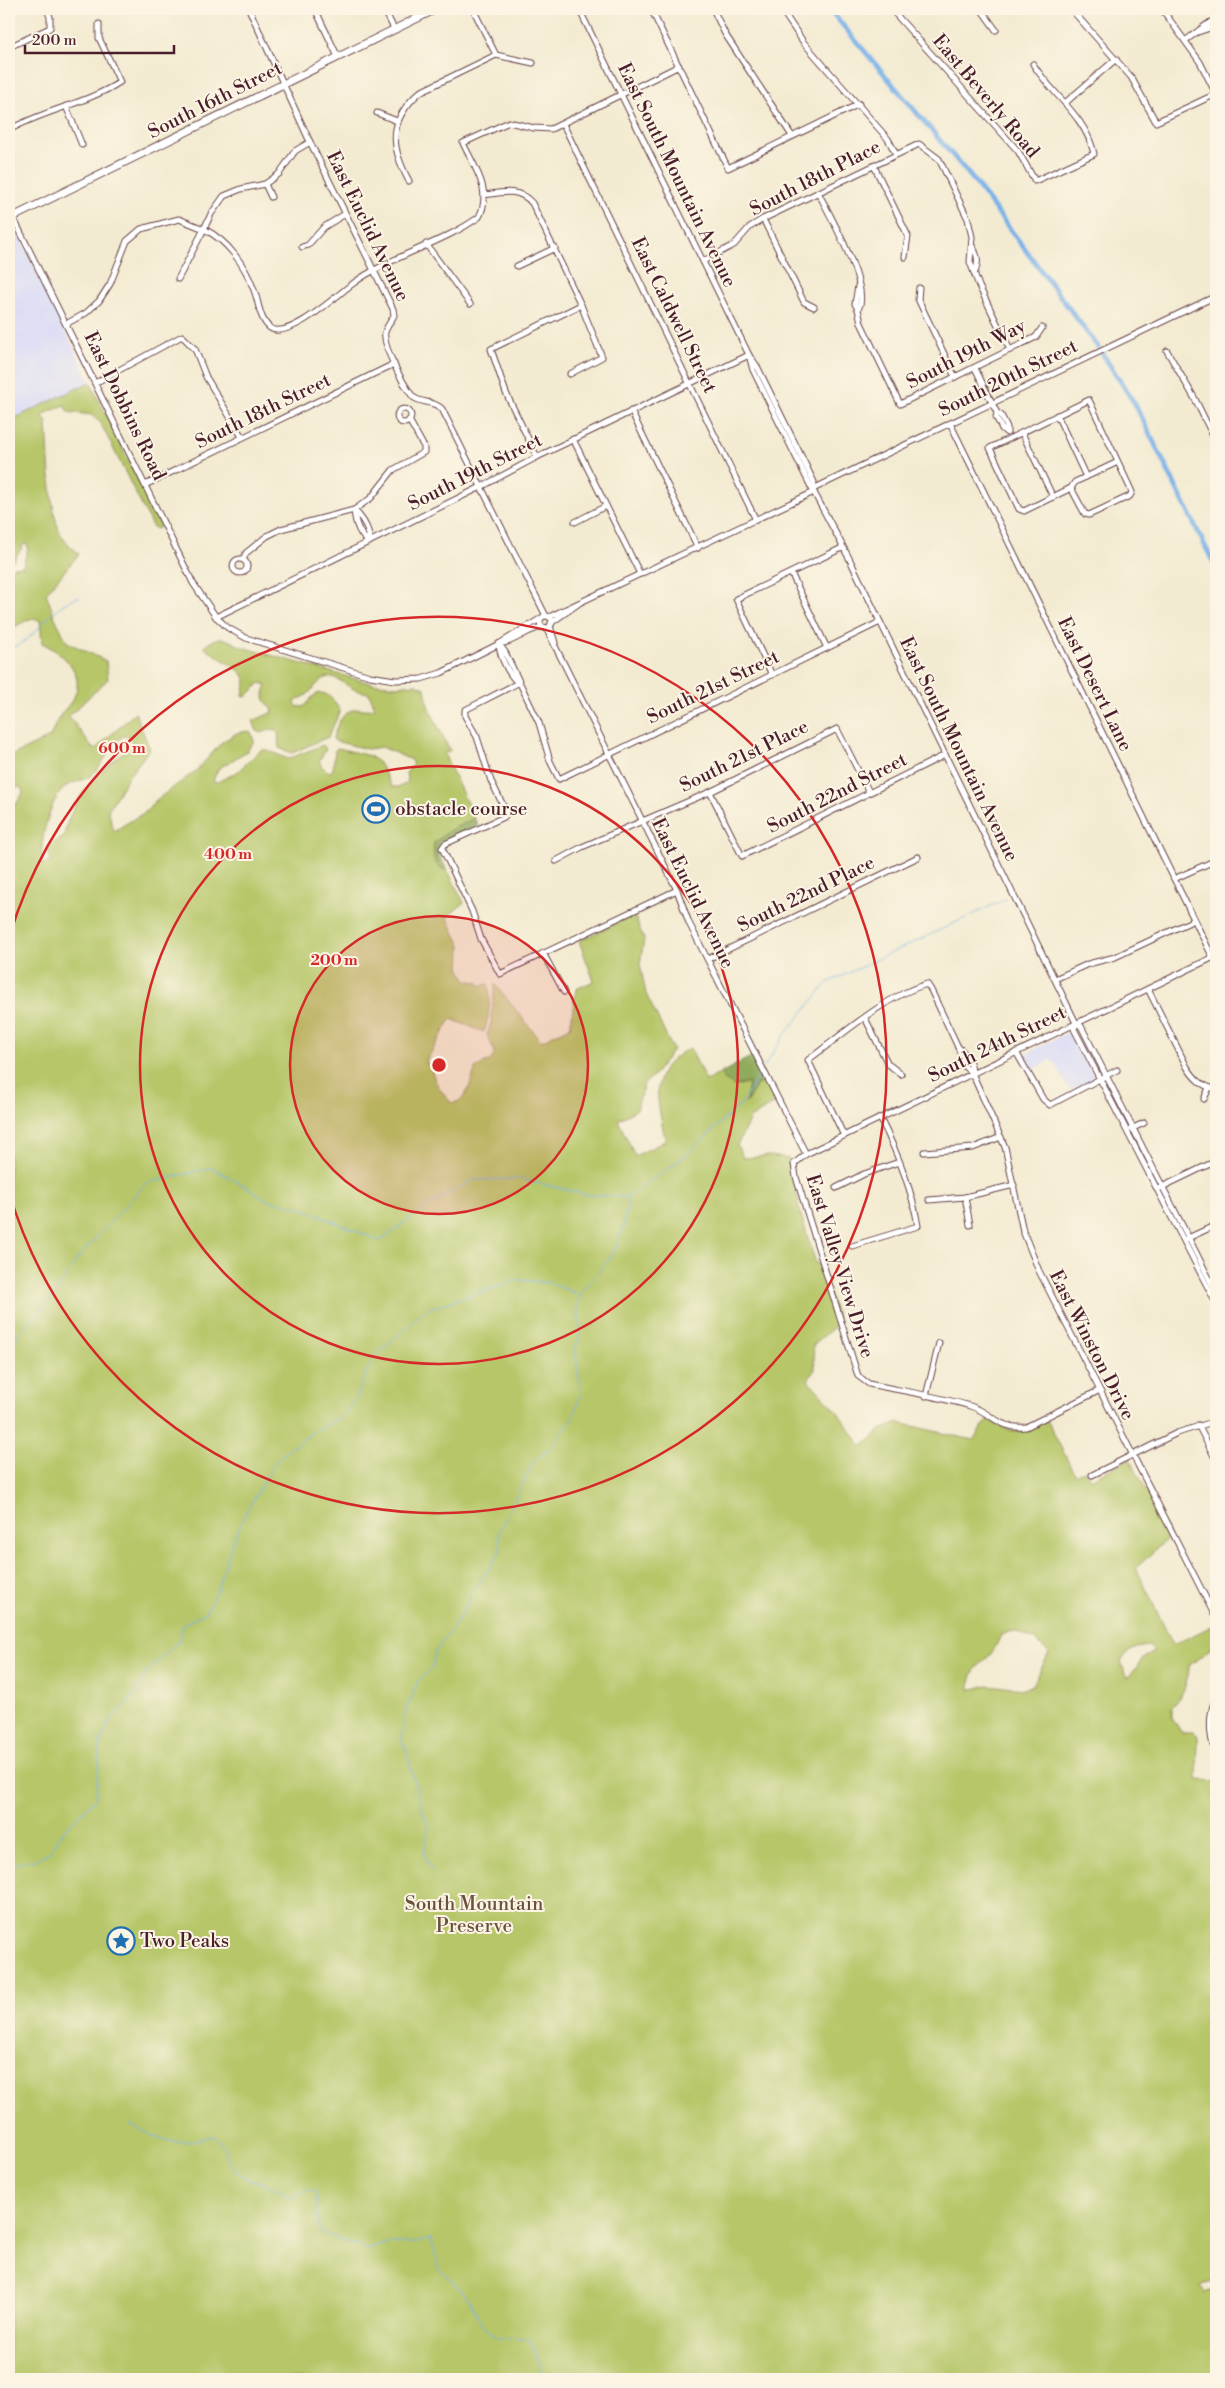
<svg xmlns="http://www.w3.org/2000/svg" width="1225" height="2388" viewBox="0 0 1225 2388" font-family="'Libre Bodoni',serif">
	<rect width="100%" height="100%" fill="#fcf5e5"/>
	<filter id="ink" filterUnits="userSpaceOnUse"><feTurbulence type="fractalNoise" baseFrequency=".02" numOctaves="2"/><feDisplacementMap in="SourceGraphic" scale="10" xChannelSelector="R" yChannelSelector="G"/><feConvolveMatrix kernelMatrix="1 2 1 2 8 2 1 2 1" color-interpolation-filters="sRGB"/></filter>
	<filter id="wash" filterUnits="userSpaceOnUse"><feTurbulence type="fractalNoise" baseFrequency=".0096" numOctaves="4" result="noise"/><feDisplacementMap in="SourceGraphic" scale="20" xChannelSelector="R" yChannelSelector="G"/><feGaussianBlur stdDeviation="1.12" result="paint"/><feColorMatrix in="noise" values="0 0 0 0 0 0 0 0 0 0 0 0 0 0 0 0 0 1.4 0 .05"/><feComposite in="paint" operator="in"/></filter>
	<g filter="url(#wash)">
		<rect width="100%" height="100%" fill="#f3ebd1"/>
		<g fill="#d5d8f9">
			<polygon points="11,219 90,382 9,421 9,220"/>
			<polygon points="1071,1031 1096,1079 1070,1091 1054,1062 1051,1060 1029,1072 1022,1056"/>
		</g>
		<path fill="#b6c668" stroke="#80724a" fill-rule="evenodd" d="M 90,382 L 161,527 L 157,529 L 152,526 L 100,422 L 92,415 L 68,412 L 64,405 L 43,415 L 47,423 C 49,449 49,519 63,538 C 67,544 74,549 79,554 L 46,593 L 55,618 L 67,642 L 106,661 L 108,679 L 69,716 L 94,750 L 135,713 L 150,749 L 128,777 L 108,810 L 114,831 L 147,811 L 155,801 L 197,770 L 222,742 L 237,733 L 248,731 L 251,732 L 254,741 L 247,751 L 218,769 L 213,781 L 217,782 L 237,772 L 261,750 L 267,750 L 288,759 L 323,745 L 326,749 L 319,761 L 322,767 L 329,772 L 333,770 L 335,750 L 338,748 L 370,756 L 379,763 L 392,787 L 400,787 L 408,782 L 406,773 L 413,765 L 411,760 L 382,747 L 367,749 L 335,741 L 333,738 C 338,722 344,707 363,709 C 368,709 370,710 375,708 L 369,693 C 350,690 352,687 337,679 C 322,671 315,690 305,696 C 302,698 298,699 295,702 L 296,706 C 308,710 307,700 315,695 C 326,688 337,703 340,711 L 328,737 L 292,753 L 279,748 L 278,731 L 273,729 L 260,733 L 257,731 L 253,721 L 273,712 L 272,708 C 263,700 262,696 267,685 L 260,683 L 246,697 L 243,696 L 246,680 L 241,672 L 204,647 C 221,633 223,638 242,647 L 370,683 L 396,686 L 416,684 L 425,688 L 428,706 L 450,751 L 444,754 L 474,818 L 449,831 L 434,843 C 434,857 433,866 448,871 L 464,903 L 447,917 L 461,946 L 460,970 L 468,981 L 478,982 L 481,986 L 488,984 C 492,1000 489,1017 484,1032 L 451,1019 L 426,1061 L 427,1064 L 431,1063 C 431,1078 441,1093 452,1103 C 468,1102 471,1080 476,1067 C 498,1059 497,1055 487,1035 L 491,1023 L 495,984 L 541,1041 L 570,1027 L 576,989 L 594,981 L 579,941 L 634,915 L 644,939 L 640,964 L 646,994 L 673,1050 L 656,1073 L 644,1084 L 636,1110 L 618,1120 L 635,1156 L 665,1141 C 659,1100 644,1072 690,1048 L 706,1081 L 721,1073 L 723,1079 L 749,1083 L 750,1086 L 746,1102 L 757,1084 L 763,1083 L 764,1077 L 776,1102 L 750,1119 L 737,1145 L 743,1158 L 770,1156 L 790,1159 L 790,1169 L 799,1202 L 798,1205 L 816,1264 L 819,1264 L 839,1323 L 813,1345 L 815,1369 L 808,1380 L 837,1411 L 862,1447 L 882,1429 L 899,1423 L 973,1440 L 988,1419 C 1016,1436 1018,1434 1047,1420 L 1075,1475 L 1085,1470 L 1090,1479 L 1130,1459 L 1170,1536 L 1136,1568 L 1173,1645 L 1216,1624 L 1216,1644 L 1189,1666 C 1189,1680 1182,1698 1172,1707 L 1172,1717 L 1181,1732 L 1194,1732 L 1198,1737 L 1197,1780 L 1216,1781 L 1216,2279 L 1200,2287 L 1205,2293 L 1216,2288 L 1216,2379 L 9,2379 L 9,815 L 23,793 L 21,787 L 16,787 L 9,796 L 9,757 L 50,737 C 53,730 56,722 60,716 C 64,709 71,704 74,697 C 86,672 62,653 42,643 L 40,620 L 29,619 L 9,630 L 9,571 L 13,567 L 23,566 L 28,548 L 27,544 L 24,544 L 14,560 L 9,563 L 9,421 ZM 123,736 L 129,736 L 132,742 L 130,746 C 101,771 70,798 64,837 L 52,844 L 48,851 L 51,861 L 43,865 C 38,845 49,798 67,786 C 76,780 87,781 95,772 C 105,761 110,745 123,736 ZM 1015,1631 L 1035,1640 L 1049,1653 L 1033,1685 L 1024,1689 L 988,1685 L 970,1690 C 970,1670 976,1669 988,1657 C 995,1650 998,1641 1002,1633 ZM 1149,1646 L 1154,1651 C 1151,1654 1147,1654 1144,1658 C 1137,1663 1135,1674 1127,1677 L 1125,1674 L 1121,1661 C 1127,1650 1137,1647 1149,1646 Z"/>
		<g fill="#90ab5c" stroke="#6d6544">
			<path d="M 474,818 L 478,825 L 439,843 L 439,856 L 448,871 C 433,866 433,858 434,843 L 449,831 Z"/>
			<polygon points="754,1055 764,1077 763,1083 757,1084 746,1103 749,1083 734,1086 723,1079 721,1073"/>
		</g>
		<g fill="none" stroke-linecap="round" stroke-linejoin="round">
			<g stroke="#78b1e8" stroke-width="1">
				<path d="M 9,649 C 35,643 51,603 79,597"/>
				<polyline points="764,1067 786,1033 827,983 1006,899"/>
				<polyline points="9,1364 13,1347 19,1333 47,1304 78,1258 146,1183 212,1168 247,1187 267,1200 299,1207 380,1241 421,1210 473,1180 520,1179 588,1195 628,1197 684,1157 741,1104 762,1070"/>
				<polyline points="9,1865 35,1860 51,1851 62,1832 96,1798 101,1741 110,1721 136,1694 146,1673 178,1642 184,1624 206,1612 216,1592 233,1541 248,1508 278,1458 316,1430 341,1417 357,1398 366,1373 375,1356 427,1309 518,1280 550,1283 580,1295 613,1254 623,1229 628,1198"/>
				<polyline points="432,1871 424,1855 429,1826 423,1813 406,1749 401,1740 406,1711 418,1681 432,1668 435,1652 455,1625 472,1594 500,1552 499,1532 534,1461 551,1448 574,1415 581,1394 575,1350 581,1331 577,1308 580,1295"/>
				<path d="M 129,2124 C 147,2133 168,2144 189,2142 C 198,2140 206,2137 215,2136 L 225,2148 L 226,2160 L 234,2170 L 250,2181 L 265,2183 L 291,2198 L 305,2190 L 316,2192 L 319,2232 L 367,2250 L 388,2243 L 416,2243 L 431,2239 L 439,2268 L 466,2295 L 484,2326 L 498,2338 L 530,2339 L 543,2377 L 546,2379"/>
			</g>
			<g stroke="#78b1e8" stroke-width="5">
				<polyline points="829,9 971,177 1098,347"/>
				<polyline points="1102,353 1135,404 1216,568"/>
			</g>
		</g>
	</g>
	<g filter="url(#ink)">
		<g fill="none" stroke-linecap="round" stroke-linejoin="round">
			<g stroke="#633e44" stroke-width="7">
				<g id="minor">
					<path d="M 249,9 L 310,142 L 393,309 L 394,315 C 392,320 387,326 385,332 C 382,347 404,385 413,397 C 422,404 433,400 442,409 L 546,616"/>
					<polyline points="315,9 338,57"/>
					<polyline points="384,9 394,29"/>
					<polyline points="473,9 496,55"/>
					<polyline points="579,9 749,355 753,370 810,485 849,558 1076,1023 1081,1026 1216,1292"/>
					<polyline points="651,9 728,168 859,104"/>
					<polyline points="713,9 725,34 792,136"/>
					<polyline points="781,9 804,43 888,139 896,154"/>
					<path d="M 891,9 L 1018,151 L 1035,181 L 1094,154 C 1086,116 1052,95 1033,64"/>
					<polyline points="981,9 996,30"/>
					<polyline points="1071,9 1131,77 1156,122 1216,94 1200,62 1162,9"/>
					<polyline points="1198,32 1216,26"/>
					<path d="M 1186,40 C 1197,33 1204,25 1216,19"/>
					<polyline points="9,47 50,28 50,17 47,9"/>
					<polyline points="1065,103 1116,59"/>
					<polyline points="66,106 82,145"/>
					<polyline points="377,113 397,121"/>
					<polyline points="563,124 756,520"/>
					<path d="M 9,130 C 44,110 86,104 120,82 L 99,38 L 99,24"/>
					<polyline points="874,166 908,236 905,257"/>
					<path d="M 409,181 C 390,146 388,120 420,92 L 496,55 L 533,63"/>
					<polyline points="265,184 271,197"/>
					<path d="M 818,192 C 829,214 872,289 858,309"/>
					<path d="M 485,195 C 503,192 519,188 532,203 L 581,305 L 602,357 L 570,374"/>
					<polyline points="9,218 13,217 193,583 216,617 228,628 246,638 370,676 395,680 421,679 441,673 499,644 540,619"/>
					<polyline points="763,219 804,302 814,307"/>
					<polyline points="426,244 470,304"/>
					<polyline points="302,247 308,245 324,227 345,214"/>
					<path d="M 973,247 C 978,257 979,262 975,272"/>
					<polyline points="703,261 734,245 750,227 763,219 919,144 939,159 968,219 972,237 970,262 979,286 1010,350"/>
					<polyline points="517,266 555,248"/>
					<path d="M 178,279 L 204,229 C 228,241 245,265 254,290 C 259,302 259,319 270,328 C 288,341 337,295 351,285 C 389,256 442,244 479,217 C 493,191 474,167 463,143 L 509,122 L 534,128 L 551,129 L 679,66"/>
					<polyline points="858,286 855,304 858,309 861,323 900,404 1036,337 1042,328"/>
					<polyline points="919,288 918,299 955,377"/>
					<polyline points="66,324 86,313 99,301 110,284 127,241 141,229 179,219 204,229 211,214 224,196 241,189 265,184 279,174 295,151 310,142"/>
					<polyline points="1167,351 1195,399 1216,442"/>
					<polyline points="752,359 758,368 814,482 813,489"/>
					<polyline points="975,368 997,413 1001,415 1007,427 1007,433 1002,429 996,417 997,413"/>
					<polyline points="95,383 182,336 195,349 206,377 242,437"/>
					<circle cx="404" cy="416" r="7"/>
					<polyline points="631,411 698,548"/>
					<polyline points="1057,415 1086,477"/>
					<polyline points="950,423 1213,958"/>
					<polyline points="1022,433 1053,497"/>
					<polyline points="573,439 640,574"/>
					<polyline points="537,457 506,393 491,349 581,305"/>
					<polyline points="145,485 394,364"/>
					<polyline points="1071,488 1085,514 1089,515 1130,496 1132,492 1089,400 990,448 1019,509 1024,511 1071,488 1075,482 1118,462"/>
					<polyline points="813,489 1216,296"/>
					<path d="M 354,510 C 355,522 359,535 369,542"/>
					<path d="M 355,511 C 363,519 370,530 369,542"/>
					<polyline points="575,522 606,506"/>
					<circle cx="240" cy="566" r="7"/>
					<polyline points="243,560 246,553 267,536 281,529 354,510 371,498 393,470 424,452 424,447 409,420"/>
					<polyline points="791,573 827,648"/>
					<circle cx="546" cy="622" r="6"/>
					<polyline points="216,617 481,487 537,457 749,355"/>
					<polyline points="549,617 814,492"/>
					<polyline points="551,623 578,604"/>
					<polyline points="550,626 555,643"/>
					<polyline points="546,628 677,890 689,923 806,1154"/>
					<path d="M 504,643 C 518,640 531,627 544,627"/>
					<polyline points="499,644 505,652 539,723 550,761 559,779 880,622"/>
					<path d="M 499,644 C 500,657 508,674 518,683"/>
					<polyline points="772,675 736,599 842,548"/>
					<polyline points="518,683 465,710 465,716 477,737 491,781 507,813 504,817 445,844 442,848 472,911 481,939 500,974 677,890"/>
					<polyline points="710,792 742,856 945,755"/>
					<polyline points="556,861 582,847 710,792 837,729 869,792"/>
					<polyline points="1174,879 1216,860"/>
					<polyline points="543,953 564,992"/>
					<polyline points="708,959 918,857"/>
					<polyline points="1055,979 1088,964 1115,957 1194,920"/>
					<path d="M 1148,989 L 1187,1067 C 1194,1078 1202,1087 1216,1089"/>
					<polyline points="865,1018 888,1064 901,1074"/>
					<polyline points="1076,1023 1074,1029 1216,1303"/>
					<path d="M 958,1047 C 966,1053 972,1063 972,1073 L 1005,1147 L 1023,1231 L 1039,1271 L 1216,1618"/>
					<polyline points="1016,1052 1043,1099 1050,1105 1117,1070"/>
					<polyline points="1204,1099 1209,1088"/>
					<polyline points="1131,1129 1144,1123"/>
					<path d="M 844,1136 L 808,1060 C 842,1035 885,996 927,984 L 931,990 L 958,1047 L 965,1067 L 972,1073"/>
					<polyline points="924,1152 973,1148 1001,1137"/>
					<polyline points="836,1188 864,1174 899,1162"/>
					<polyline points="1160,1188 1216,1161"/>
					<polyline points="965,1197 970,1225"/>
					<polyline points="929,1200 965,1197 1014,1185"/>
					<polyline points="1186,1239 1216,1225"/>
					<path d="M 852,1246 L 918,1226 C 912,1189 897,1152 880,1118"/>
					<path d="M 1098,1391 L 1026,1427 C 999,1430 993,1413 970,1406 C 937,1396 902,1391 869,1384 L 858,1376 L 796,1177 L 794,1164 L 806,1154 L 1216,956"/>
					<polyline points="926,1396 939,1343"/>
					<polyline points="1198,1425 1216,1460"/>
					<polyline points="1092,1475 1177,1433 1216,1421"/>
					<path d="M 1216,1698 C 1209,1712 1209,1730 1213,1745 L 1216,1746"/>
				</g>
			</g>
			<g stroke="#633e44" stroke-width="9">
				<polyline id="major" points="9,207 13,217 436,9"/>
			</g>
			<use href="#minor" stroke="#fff" stroke-width="5"/>
			<use href="#major" stroke="#fff" stroke-width="7"/>
		</g>
	</g>
	<circle cx="439" cy="1065" r="149" fill="#d62828" fill-opacity=".12"/>
	<g fill="none" stroke="#d62828" stroke-width="2.5">
		<circle cx="439" cy="1065" r="149"/>
		<circle cx="439" cy="1065" r="299"/>
		<path d="M9 938A448 448 0 1 1 9 1192"/>
	</g>
	<defs>
		<g id="stadium-ring" transform="scale(1.4375)"><circle r="9.5" fill="#fcf5e5" stroke="#1f6fb2" stroke-width="1.5"/><path d="M0-5a6.5 5 0 1 0 0 10a6.5 5 0 1 0 0-10ZM-3.5-1.8h7v3.6h-7Z" fill="#1f6fb2"/></g>
		<g id="sight-ring" transform="scale(1.4375)"><circle r="9.5" fill="#fcf5e5" stroke="#1f6fb2" stroke-width="1.5"/><path d="M0-6L1.8-2.2L6-1.7L2.9 1.2L3.7 5.4L0 3.3L-3.7 5.4L-2.9 1.2L-6-1.7L-1.8-2.2Z" fill="#1f6fb2"/></g>
	</defs>
	<g fill-rule="evenodd">
		<use href="#stadium-ring" x="376" y="809"/>
		<use href="#sight-ring" x="121" y="1941"/>
	</g>
	<g text-anchor="middle" dominant-baseline="central" stroke-width="4" stroke-linejoin="round" paint-order="stroke">
		<g font-size="19" fill="#4a1f2b" stroke="#fcf5e5">
			<text transform="translate(986 96) rotate(50)">East Beverly Road</text>
			<text transform="translate(215 100) rotate(-27)">South 16th Street</text>
			<text transform="translate(677 175) rotate(64)">East South Mountain Avenue</text>
			<text transform="translate(815 178) rotate(-27)">South 18th Place</text>
			<text transform="translate(368 226) rotate(64)">East Euclid Avenue</text>
			<text transform="translate(674 315) rotate(64)">East Caldwell Street</text>
			<text transform="translate(966 354) rotate(-27)">South 19th Way</text>
			<text transform="translate(1008 378) rotate(-26)">South 20th Street</text>
			<text transform="translate(125 406) rotate(64)">East Dobbins Road</text>
			<text transform="translate(263 411) rotate(-26)">South 18th Street</text>
			<text transform="translate(475 472) rotate(-27)">South 19th Street</text>
			<text transform="translate(1095 684) rotate(64)">East Desert Lane</text>
			<text transform="translate(713 687) rotate(-26)">South 21st Street</text>
			<text transform="translate(959 749) rotate(64)">East South Mountain Avenue</text>
			<text transform="translate(744 756) rotate(-26)">South 21st Place</text>
			<text transform="translate(837 793) rotate(-27)">South 22nd Street</text>
			<text transform="translate(693 893) rotate(64)">East Euclid Avenue</text>
			<text transform="translate(806 894) rotate(-26)">South 22nd Place</text>
			<text transform="translate(997 1044) rotate(-26)">South 24th Street</text>
			<text transform="translate(840 1266) rotate(73)">East Valley View Drive</text>
			<text transform="translate(1092 1345) rotate(63)">East Winston Drive</text>
		</g>
		<g font-size="19" fill="#4a1f2b" stroke="#fcf5e5" text-anchor="start">
			<text x="395" y="809">obstacle course</text>
			<text x="140" y="1941">Two Peaks</text>
		</g>
		<g font-size="19" fill="#6a513d" stroke="#fcf5e5">
			<text x="474" y="1904">South Mountain<tspan x="474" dy="22">Preserve</tspan></text>
		</g>
	</g>
	<circle cx="439" cy="1065" r="8" fill="#d62828" stroke="#fcf5e5" stroke-width="2.5"/>
	<g font-size="15" text-anchor="middle" font-weight="bold" fill="#d62828" stroke="#fcf5e5" stroke-width="4" stroke-linejoin="round" paint-order="stroke">
		<text x="122" y="753">600 m</text>
		<text x="228" y="859">400 m</text>
		<text x="334" y="965">200 m</text>
	</g>
	<rect width="1225" height="2388" fill="none" stroke="#fcf5e5" stroke-width="30"/>
	<path d="M25 45v8h149v-8" fill="none" stroke="#4a1f2b" stroke-width="2.5"/>
	<text x="32" y="45" font-size="15" fill="#4a1f2b" stroke="#fcf5e5" stroke-width="4" paint-order="stroke">200 m</text>
</svg>
